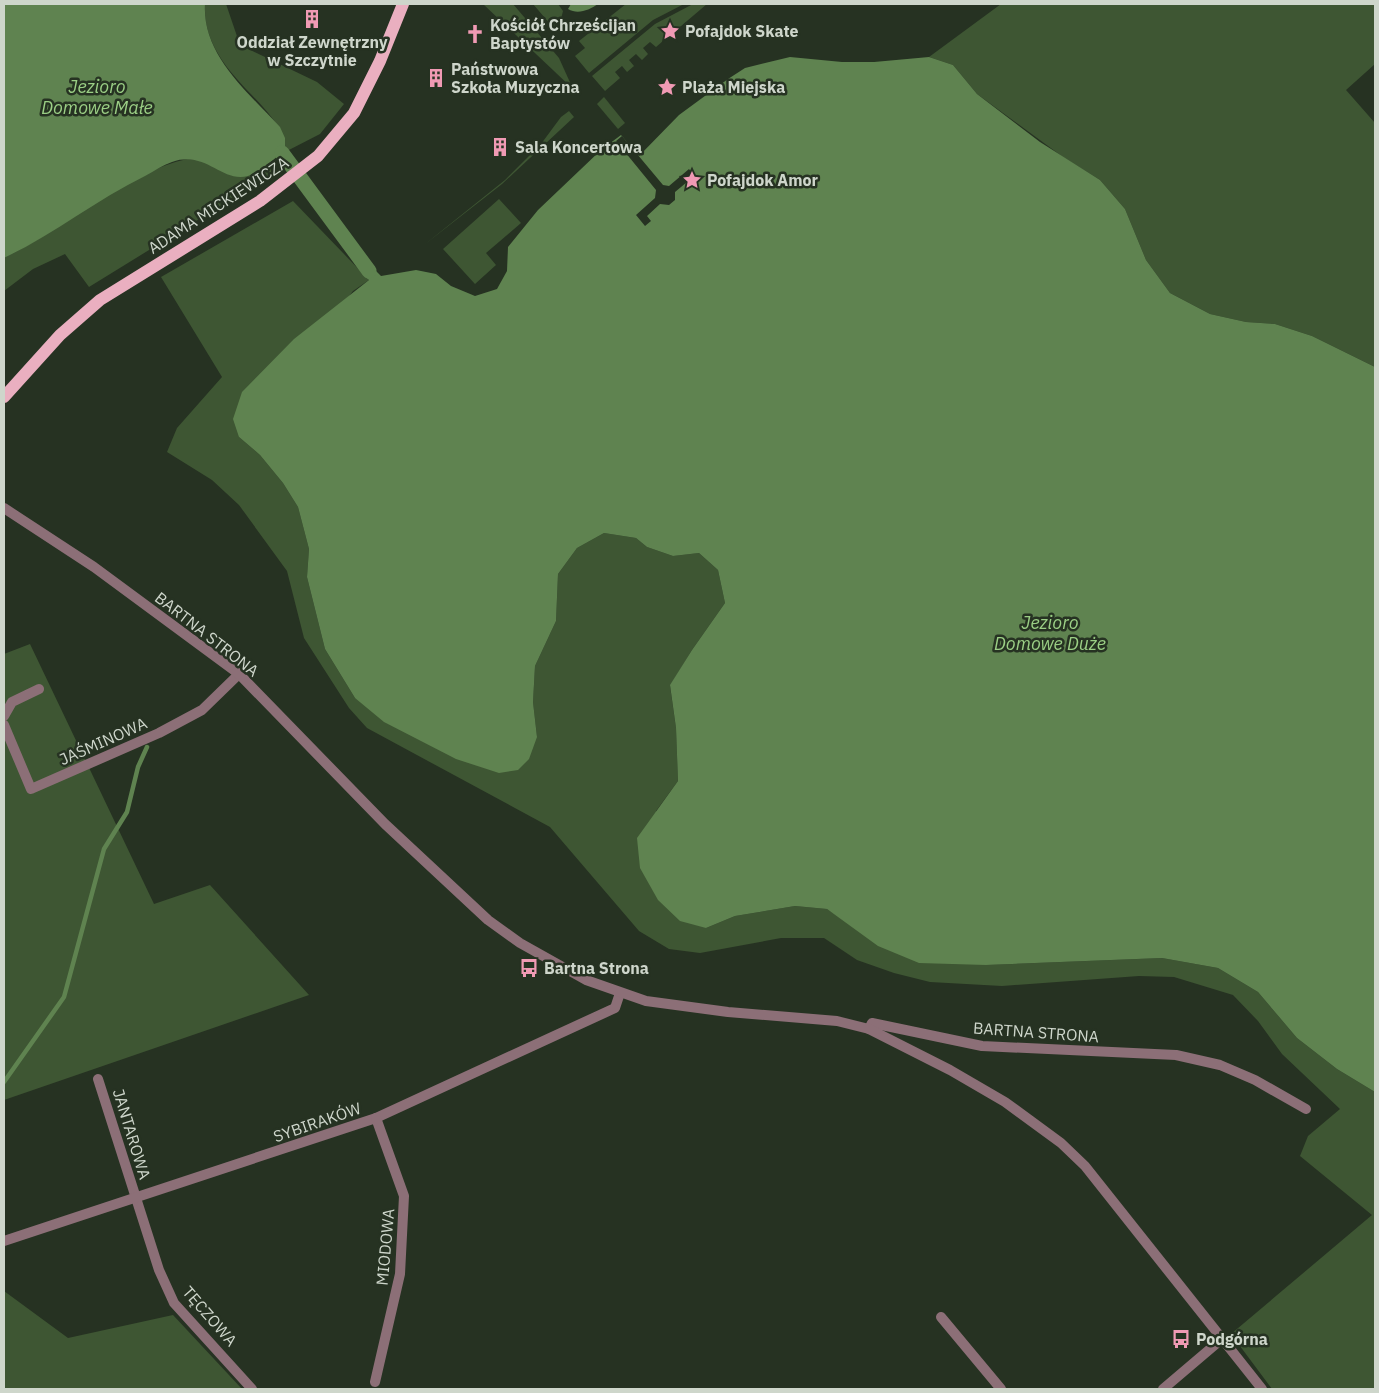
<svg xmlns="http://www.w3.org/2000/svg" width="1379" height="1393" viewBox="0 0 1379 1393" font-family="'IBM Plex Sans',sans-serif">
	<rect width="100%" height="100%" fill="#263222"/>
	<g fill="#3e5633">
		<path d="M 205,4 L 226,4 L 240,45 L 317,82 L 344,104 L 320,134 L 285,152 C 288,106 201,75 205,4 Z"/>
		<polygon points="483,4 513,4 559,58 573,89"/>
		<polygon points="533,4 558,4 563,11 561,19 565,23 556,31"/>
		<polygon points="626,4 684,4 653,20 589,73 575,56 585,48 579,41"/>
		<polygon points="693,4 707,4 674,32 670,29 667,32 670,35 656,47 650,42 643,48 648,54 642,60 636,54 629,60 634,66 627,72 622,66 615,72 620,78 605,91 592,76 655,24"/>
		<polygon points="1001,4 1375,4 1375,64 1346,90 1375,123 1375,367 1312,336 1275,324 1246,322 1210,314 1170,293 1146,260 1125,209 1100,180 1063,157 977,94 953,65 929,57"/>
		<polygon points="604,97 625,123 618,129 597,104"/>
		<polygon points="569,111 574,117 502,184 424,245 505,180 541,144 561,117"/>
		<path d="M 187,159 L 200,160 L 248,176 L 269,165 L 274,173 L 89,287 L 65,254 L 33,269 L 4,291 L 4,258 C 61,231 128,171 187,159 Z"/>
		<polygon points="499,199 521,223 486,253 496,265 475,284 443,249"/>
		<polygon points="293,201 369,280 353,291 239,437 260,455 283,483 298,507 309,549 307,577 325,649 355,698 537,737 533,702 535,666 556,621 558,574 577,548 604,533 636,538 647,547 673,556 699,553 718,570 725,603 692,650 670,686 676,728 678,781 656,811 706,928 735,916 795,906 827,909 854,926 986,965 1162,958 1218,968 1258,992 1297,1038 1337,1069 1375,1092 1375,1389 1272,1389 1231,1334 1372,1215 1300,1156 1308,1136 1340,1109 1282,1054 1258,1021 1233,995 1174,977 1139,976 1002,986 930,982 894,973 857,960 824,938 781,938 700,953 669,949 639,931 550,827 367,728 349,708 304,638 287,571 239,505 212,480 167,452 177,428 222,377 161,277"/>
		<polygon points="30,644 154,904 210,885 309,995 4,1100 4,654"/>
		<polygon points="4,1291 68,1338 173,1315 242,1389 4,1389"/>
	</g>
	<g fill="#5f8350">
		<path d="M 4,4 L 205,4 C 202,55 248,92 280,127 L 285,138 L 285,152 C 272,158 263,172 248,176 C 221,183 206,150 172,162 C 163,165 154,171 145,176 C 96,200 53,235 4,258 Z"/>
		<path d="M 571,4 L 598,4 C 589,10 578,15 568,9 Z"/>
		<polygon points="790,57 842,62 874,62 929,57 953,65 977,94 1040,142 1100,180 1125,209 1146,260 1170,293 1210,314 1246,322 1275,324 1312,336 1375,367 1375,1092 1337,1069 1297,1038 1258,992 1218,968 1162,958 986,965 919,963 878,946 827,909 795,906 735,916 706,928 680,921 658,900 640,868 637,838 678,781 676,728 670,685 692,650 725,603 718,570 699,553 673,556 647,547 636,538 604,533 577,548 558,574 556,621 535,666 533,702 537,737 529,759 518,770 499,773 456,759 384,722 355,698 325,649 307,577 309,549 298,507 283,483 260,455 239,437 233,419 242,392 294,339 369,280 364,276 373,268 381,276 416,270 436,274 451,286 475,296 497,289 507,271 508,247 538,210 601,150 621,135 639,156 679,115 728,79 745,68"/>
	</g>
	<polygon fill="#263222" points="622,136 663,185 669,186 689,169 698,181 691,187 687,182 675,192 675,200 669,205 660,204 647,216 651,221 645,226 636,215 655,198 656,190 616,141"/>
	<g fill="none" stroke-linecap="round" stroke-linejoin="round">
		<polyline stroke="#5f8350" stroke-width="4.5" points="4,1082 64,997 104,849 127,812 138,767 147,747"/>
		<polyline stroke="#5f8350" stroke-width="15" points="282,153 369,271"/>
		<g stroke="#8c6f77" stroke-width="10">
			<polyline points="4,716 12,702 39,689"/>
			<polyline points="4,725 31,789 159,733 202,710 239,674"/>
			<polyline points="869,1029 872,1023 982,1046 1176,1055 1220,1065 1255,1080 1306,1109"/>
			<polyline points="98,1079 159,1270 174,1303 252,1389"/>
			<polyline points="4,1241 376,1118 615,1008 620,993"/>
			<polyline points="941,1317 1001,1389"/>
			<polyline points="375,1382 400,1274 404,1196 376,1118"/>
			<polyline points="1163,1389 1223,1338"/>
		</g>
		<polyline stroke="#8c6f77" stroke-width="10" points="4,508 94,567 239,674 385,824 488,920 520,943 586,980 646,1001 728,1012 837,1021 869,1029 950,1070 1005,1102 1061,1143 1085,1166 1262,1389"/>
		<polyline stroke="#eaafc0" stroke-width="12" points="4,397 60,335 100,300 260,201 318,156 354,113 380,61 403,4"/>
	</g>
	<defs>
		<g id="building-bare" transform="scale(1.5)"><path d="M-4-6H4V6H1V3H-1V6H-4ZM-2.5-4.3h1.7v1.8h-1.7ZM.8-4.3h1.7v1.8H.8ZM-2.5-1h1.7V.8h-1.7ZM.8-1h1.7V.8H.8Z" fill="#f09ab4" stroke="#263222" stroke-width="2.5" paint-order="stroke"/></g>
		<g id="sight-bare" transform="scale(1.5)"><path d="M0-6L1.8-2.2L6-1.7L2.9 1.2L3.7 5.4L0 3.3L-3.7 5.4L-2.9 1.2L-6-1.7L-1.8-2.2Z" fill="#f09ab4" stroke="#263222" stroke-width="2.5" paint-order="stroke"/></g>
		<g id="church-bare" transform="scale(1.5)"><path d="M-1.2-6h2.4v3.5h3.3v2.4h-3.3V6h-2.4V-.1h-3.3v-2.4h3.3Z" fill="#f09ab4" stroke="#263222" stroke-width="2.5" paint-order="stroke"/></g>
		<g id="bus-bare" transform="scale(1.5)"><path d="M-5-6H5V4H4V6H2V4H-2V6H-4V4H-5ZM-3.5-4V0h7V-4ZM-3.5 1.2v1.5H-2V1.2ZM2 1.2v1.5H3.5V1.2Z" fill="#f09ab4" stroke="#263222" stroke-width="2.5" paint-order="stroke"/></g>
	</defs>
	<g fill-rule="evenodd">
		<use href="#building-bare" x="312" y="19"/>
		<use href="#sight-bare" x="670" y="31"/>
		<use href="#church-bare" x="475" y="34"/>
		<use href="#building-bare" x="436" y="78"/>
		<use href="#sight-bare" x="667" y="87"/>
		<use href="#building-bare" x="500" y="147"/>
		<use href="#sight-bare" x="692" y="180"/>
		<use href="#bus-bare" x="529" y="968"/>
		<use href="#bus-bare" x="1181" y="1339"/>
	</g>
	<g text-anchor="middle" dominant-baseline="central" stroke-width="5" stroke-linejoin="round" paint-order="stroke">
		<g font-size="16" font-weight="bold" fill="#ced6cb" stroke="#263222" text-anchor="start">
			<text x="490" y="25">Kościół Chrześcijan<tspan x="490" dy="18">Baptystów</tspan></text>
			<text x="685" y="31">Pofajdok Skate</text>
			<text x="312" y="42" text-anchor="middle">Oddział Zewnętrzny<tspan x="312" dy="18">w Szczytnie</tspan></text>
			<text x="451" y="69">Państwowa<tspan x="451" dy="18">Szkoła Muzyczna</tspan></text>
			<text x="682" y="87">Plaża Miejska</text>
			<text x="515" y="147">Sala Koncertowa</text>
			<text x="707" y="180">Pofajdok Amor</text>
			<text x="544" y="968">Bartna Strona</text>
			<text x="1196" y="1339">Podgórna</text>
		</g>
		<g font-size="16" fill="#ced6cb" stroke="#263222">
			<text transform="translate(218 205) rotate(-33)">ADAMA MICKIEWICZA</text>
			<text transform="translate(207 634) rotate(38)">BARTNA STRONA</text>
			<text transform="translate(103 741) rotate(-24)">JAŚMINOWA</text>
			<text transform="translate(1036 1032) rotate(4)">BARTNA STRONA</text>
			<text transform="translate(317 1122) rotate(-19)">SYBIRAKÓW</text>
			<text transform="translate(132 1134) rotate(73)">JANTAROWA</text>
			<text transform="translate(385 1247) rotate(-85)">MIODOWA</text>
			<text transform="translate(210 1316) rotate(49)">TĘCZOWA</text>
		</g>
		<g font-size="18" font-style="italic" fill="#9bcf85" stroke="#263222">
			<text x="97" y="86">Jezioro<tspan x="97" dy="21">Domowe Małe</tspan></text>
			<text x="1050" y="622">Jezioro<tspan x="1050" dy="21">Domowe Duże</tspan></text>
		</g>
	</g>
	<rect width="1379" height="1393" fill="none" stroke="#ced6cb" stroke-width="10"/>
</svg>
